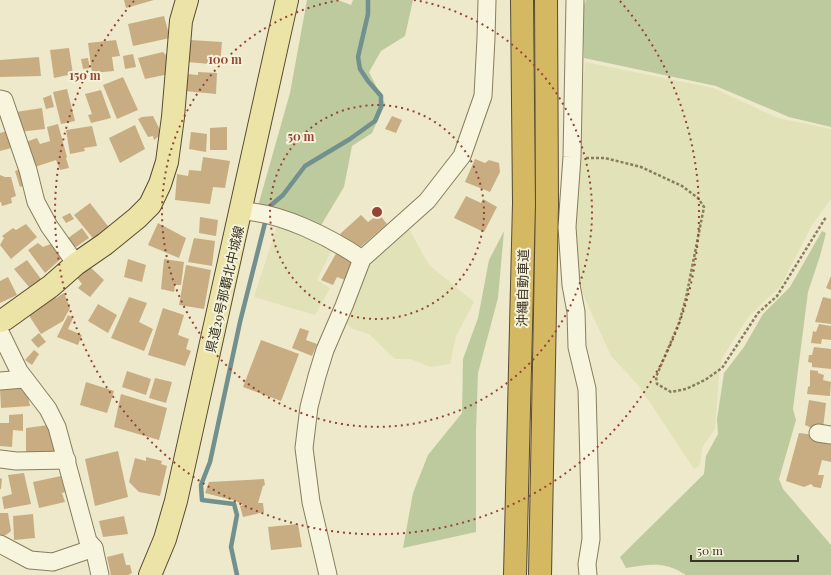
<svg xmlns="http://www.w3.org/2000/svg" width="831" height="575" viewBox="0 0 831 575" font-family="'Playfair Display','Noto Sans JP',serif">
	<rect width="100%" height="100%" fill="#ede9ca"/>
	<g fill="#e1e2b8">
		<polygon points="585,62 713,88 778,118 831,129 831,199 812,225 780,287 749,316 722,358 719,376 715,429 702,448 700,465 694,469 639,386 611,356 582,292 574,268 574,195"/>
		<polygon points="277,226 333,247 317,280 330,288 315,315 254,297"/>
		<polygon points="409,229 429,265 474,302 456,336 450,364 430,367 411,359 395,359 369,334 353,329 344,321 370,260"/>
	</g>
	<g fill="#bdca9e">
		<polygon points="307,0 338,0 351,5 353,0 413,0 405,36 381,51 369,72 385,104 372,133 352,146 344,187 320,227 258,206 290,93"/>
		<polygon points="586,0 831,0 831,127 789,117 716,86 584,58 583,9"/>
		<polygon points="504,231 498,298 478,373 476,431 476,532 403,548 413,493 428,455 462,413 463,359 478,318 489,260"/>
		<path d="M 822,231 L 826,233 L 820,256 L 808,292 L 793,409 L 796,420 L 779,479 L 783,489 L 831,545 L 831,575 L 686,575 C 666,561 649,564 626,568 L 620,557 L 704,474 L 706,456 L 718,434 L 717,419 L 724,373 L 744,347 L 763,314 L 790,287 Z"/>
	</g>
	<g fill="none" stroke-linecap="round" stroke-linejoin="round">
		<polyline stroke="#71908e" stroke-width="4.5" points="237,575 231,547 237,515 234,504 202,500 201,485 210,462 240,322 269,207 283,195 305,166 350,139 375,121 381,107 381,96 368,81 360,69 358,57 368,14 368,0"/>
	</g>
	<g fill="#c8ad83">
		<polygon points="124,0 154,0 126,8"/>
		<polygon points="164,16 170,38 133,46 128,24"/>
		<polygon points="116,40 120,56 112,57 114,71 92,73 88,43"/>
		<polygon points="190,40 222,42 220,65 188,62"/>
		<polygon points="69,48 73,74 54,78 50,50"/>
		<polygon points="163,52 169,58 169,74 145,79 138,58"/>
		<polygon points="133,54 136,67 125,69 123,56"/>
		<polygon points="39,57 41,76 0,77 0,60"/>
		<polygon points="88,58 90,68 83,69 81,59"/>
		<polygon points="198,72 217,73 216,94 185,91 187,74 198,75"/>
		<polygon points="123,77 138,110 117,119 103,85"/>
		<polygon points="67,89 75,121 61,124 53,92"/>
		<polygon points="101,90 111,118 91,123 88,115 92,114 85,94"/>
		<polygon points="51,95 54,107 46,109 43,98"/>
		<polygon points="42,108 45,129 19,132 16,112"/>
		<polygon points="153,116 162,134 154,140 153,136 148,137 138,119 142,117"/>
		<polygon points="392,116 402,120 396,133 385,129"/>
		<polygon points="58,124 67,157 66,158 69,168 60,170 56,160 32,168 23,143 37,138 40,144 50,141 47,127"/>
		<polygon points="135,125 145,149 120,163 109,138"/>
		<polygon points="92,126 97,146 84,148 85,151 70,154 66,130"/>
		<polygon points="227,127 227,150 210,150 210,128"/>
		<polygon points="10,130 15,147 0,151 0,133"/>
		<polygon points="191,132 207,134 206,152 189,149"/>
		<polygon points="203,157 230,161 225,188 213,187 210,204 175,200 177,174 188,176 189,170 201,171"/>
		<polygon points="475,159 485,163 489,160 499,163 500,172 490,192 465,182"/>
		<polygon points="23,168 28,184 20,187 15,171"/>
		<polygon points="0,175 5,177 11,177 16,196 11,198 12,203 2,206 1,202 0,202"/>
		<polygon points="466,196 481,203 483,199 497,207 484,232 454,218"/>
		<polygon points="90,203 111,230 96,242 74,215"/>
		<polygon points="70,213 74,219 66,223 62,217"/>
		<polygon points="379,214 387,224 357,250 340,234 361,215 368,222"/>
		<polygon points="200,217 218,220 216,236 199,233"/>
		<polygon points="158,223 186,238 179,258 148,245"/>
		<polygon points="26,224 37,237 11,259 0,245 4,238 2,236 13,228 16,230"/>
		<polygon points="82,228 89,238 76,247 74,246 68,249 64,241"/>
		<polygon points="194,238 215,241 212,266 188,262"/>
		<polygon points="38,243 43,247 53,243 63,257 45,273 28,250"/>
		<polygon points="337,252 354,263 345,280 337,277 333,285 321,280"/>
		<polygon points="128,259 146,265 142,282 124,277"/>
		<polygon points="164,259 184,262 181,285 175,285 174,292 161,289"/>
		<polygon points="27,260 41,279 29,287 14,269"/>
		<polygon points="88,265 104,280 90,297 78,288 82,284 74,274"/>
		<polygon points="186,265 211,270 204,309 179,305"/>
		<polygon points="831,276 831,290 826,288"/>
		<polygon points="8,277 17,295 0,303 0,281"/>
		<polygon points="52,293 56,298 64,293 70,308 63,321 41,334 28,314"/>
		<polygon points="129,297 147,303 139,322 153,329 144,351 111,338"/>
		<polygon points="823,297 831,299 831,324 815,322"/>
		<polygon points="98,304 117,315 108,333 88,321"/>
		<polygon points="163,308 184,315 178,335 189,339 186,349 191,351 185,366 148,355"/>
		<polygon points="68,315 73,318 68,329 82,335 78,345 57,337"/>
		<polygon points="819,324 831,326 831,340 822,339 821,344 811,343 813,331 816,332"/>
		<polygon points="300,328 309,331 306,340 317,344 312,356 292,348"/>
		<polygon points="39,333 46,342 38,348 31,340"/>
		<polygon points="261,340 299,354 281,401 243,387"/>
		<polygon points="814,347 831,349 831,369 812,367 812,363 808,362 809,355 812,355"/>
		<polygon points="34,350 39,354 32,365 25,360"/>
		<polygon points="810,370 818,371 818,373 824,375 823,380 831,382 830,396 807,394 808,387 810,386"/>
		<polygon points="127,371 151,379 146,395 122,387"/>
		<polygon points="155,378 172,382 166,403 149,398"/>
		<polygon points="86,382 114,391 107,413 80,405"/>
		<polygon points="26,386 30,406 1,408 0,388"/>
		<polygon points="121,394 167,408 159,440 114,427"/>
		<polygon points="809,400 826,403 823,429 814,429 805,425"/>
		<polygon points="23,414 23,431 13,430 12,447 0,446 0,423 9,423 9,415"/>
		<polygon points="49,425 58,454 26,456 26,428"/>
		<polygon points="799,433 831,437 831,462 822,460 818,475 824,475 821,488 814,487 811,484 804,487 786,481"/>
		<polygon points="118,451 128,497 95,506 85,459"/>
		<polygon points="146,457 162,461 161,464 167,466 160,496 139,492 129,482 135,458 146,461"/>
		<polygon points="24,473 31,504 4,509 2,497 12,494 8,475"/>
		<polygon points="61,476 65,492 62,493 65,502 39,508 33,482"/>
		<polygon points="0,478 2,479 1,489 0,489"/>
		<polygon points="264,479 265,485 263,486 258,503 263,503 264,512 243,517 240,506 243,505 236,501 205,493 209,482"/>
		<polygon points="0,513 8,513 11,531 6,535 0,536"/>
		<polygon points="33,514 35,538 14,540 13,516"/>
		<polygon points="124,516 128,534 103,537 99,521"/>
		<polygon points="298,524 302,547 271,550 268,527"/>
		<polygon points="123,553 126,565 130,565 132,573 128,575 111,575 107,557"/>
	</g>
	<g fill="none" stroke-linecap="round" stroke-linejoin="round">
		<g stroke="#887d5f" stroke-width="19">
			<g id="minor">
				<polyline points="575,0 572,157 567,227 571,285 576,312 577,347 587,389 591,539 587,564 588,575"/>
				<polyline points="0,99 4,100 28,170 36,202 49,226 76,264"/>
				<path d="M 241,211 C 280,212 330,237 362,259"/>
				<polyline points="0,332 19,371 48,409 57,427 88,541 94,548 100,575"/>
				<polyline points="0,381 24,379"/>
				<polyline points="818,433 831,435"/>
				<polyline points="0,459 16,461 67,460"/>
				<polyline points="0,544 30,560 53,562 94,548"/>
				<polyline points="328,575 311,502 304,448 309,407 317,376 325,350 344,306 362,259 427,201 462,156 483,96 486,38 487,0"/>
			</g>
		</g>
		<g stroke="#574b33" stroke-width="24">
			<g id="primary">
				<polyline points="0,321 5,319 51,286 76,264 105,244 137,218 150,205 160,184 167,162 173,117 181,21 187,0"/>
				<polyline points="150,575 165,539 176,501 287,0"/>
			</g>
		</g>
		<g stroke="#574b33" stroke-width="24">
			<g id="motorway">
				<polyline points="515,575 524,203 522,0"/>
				<polyline points="540,575 547,204 546,0"/>
			</g>
		</g>
		<polyline stroke="#887d5f" stroke-width="2.5" stroke-dasharray="3 2" stroke-linecap="butt" points="586,158 605,158 641,167 682,186 698,198 704,207 686,298 679,323 656,377 657,384 671,392 686,389 705,380 722,368 758,313 777,296 826,217"/>
		<use href="#minor" stroke="#f7f5dd" stroke-width="17"/>
		<use href="#primary" stroke="#ece4a6" stroke-width="22"/>
		<use href="#motorway" stroke="#d5b862" stroke-width="22"/>
	</g>
	<g fill="none" stroke="#944533" stroke-width="2" stroke-dasharray="2 4">
		<circle cx="377" cy="212" r="107"/>
		<path d="M414 0A215 215 0 1 1 340 0"/>
		<path d="M620 1A322 322 0 1 1 134 1"/>
	</g>
	<g text-anchor="middle" dominant-baseline="central" stroke-width="4" stroke-linejoin="round" paint-order="stroke">
		<g font-size="13" fill="#3a3222" stroke="#f4f2da">
			<text transform="translate(522 288) rotate(-89)">沖縄自動車道</text>
			<text transform="translate(224 289) rotate(-77)">県道29号那覇北中城線</text>
		</g>
	</g>
	<circle cx="377" cy="212" r="6" fill="#944533" stroke="#f4f2da" stroke-width="2"/>
	<g font-size="12" text-anchor="middle" font-weight="bold" fill="#944533" stroke="#f4f2da" stroke-width="4" stroke-linejoin="round" paint-order="stroke">
		<text x="225" y="64">100 m</text>
		<text x="85" y="80">150 m</text>
		<text x="301" y="141">50 m</text>
	</g>
	<path d="M691 555v6h107v-6" fill="none" stroke="#3a3222" stroke-width="2"/>
	<text x="697" y="555" font-size="12" fill="#3a3222" stroke="#f4f2da" stroke-width="3" paint-order="stroke">50 m</text>
</svg>
